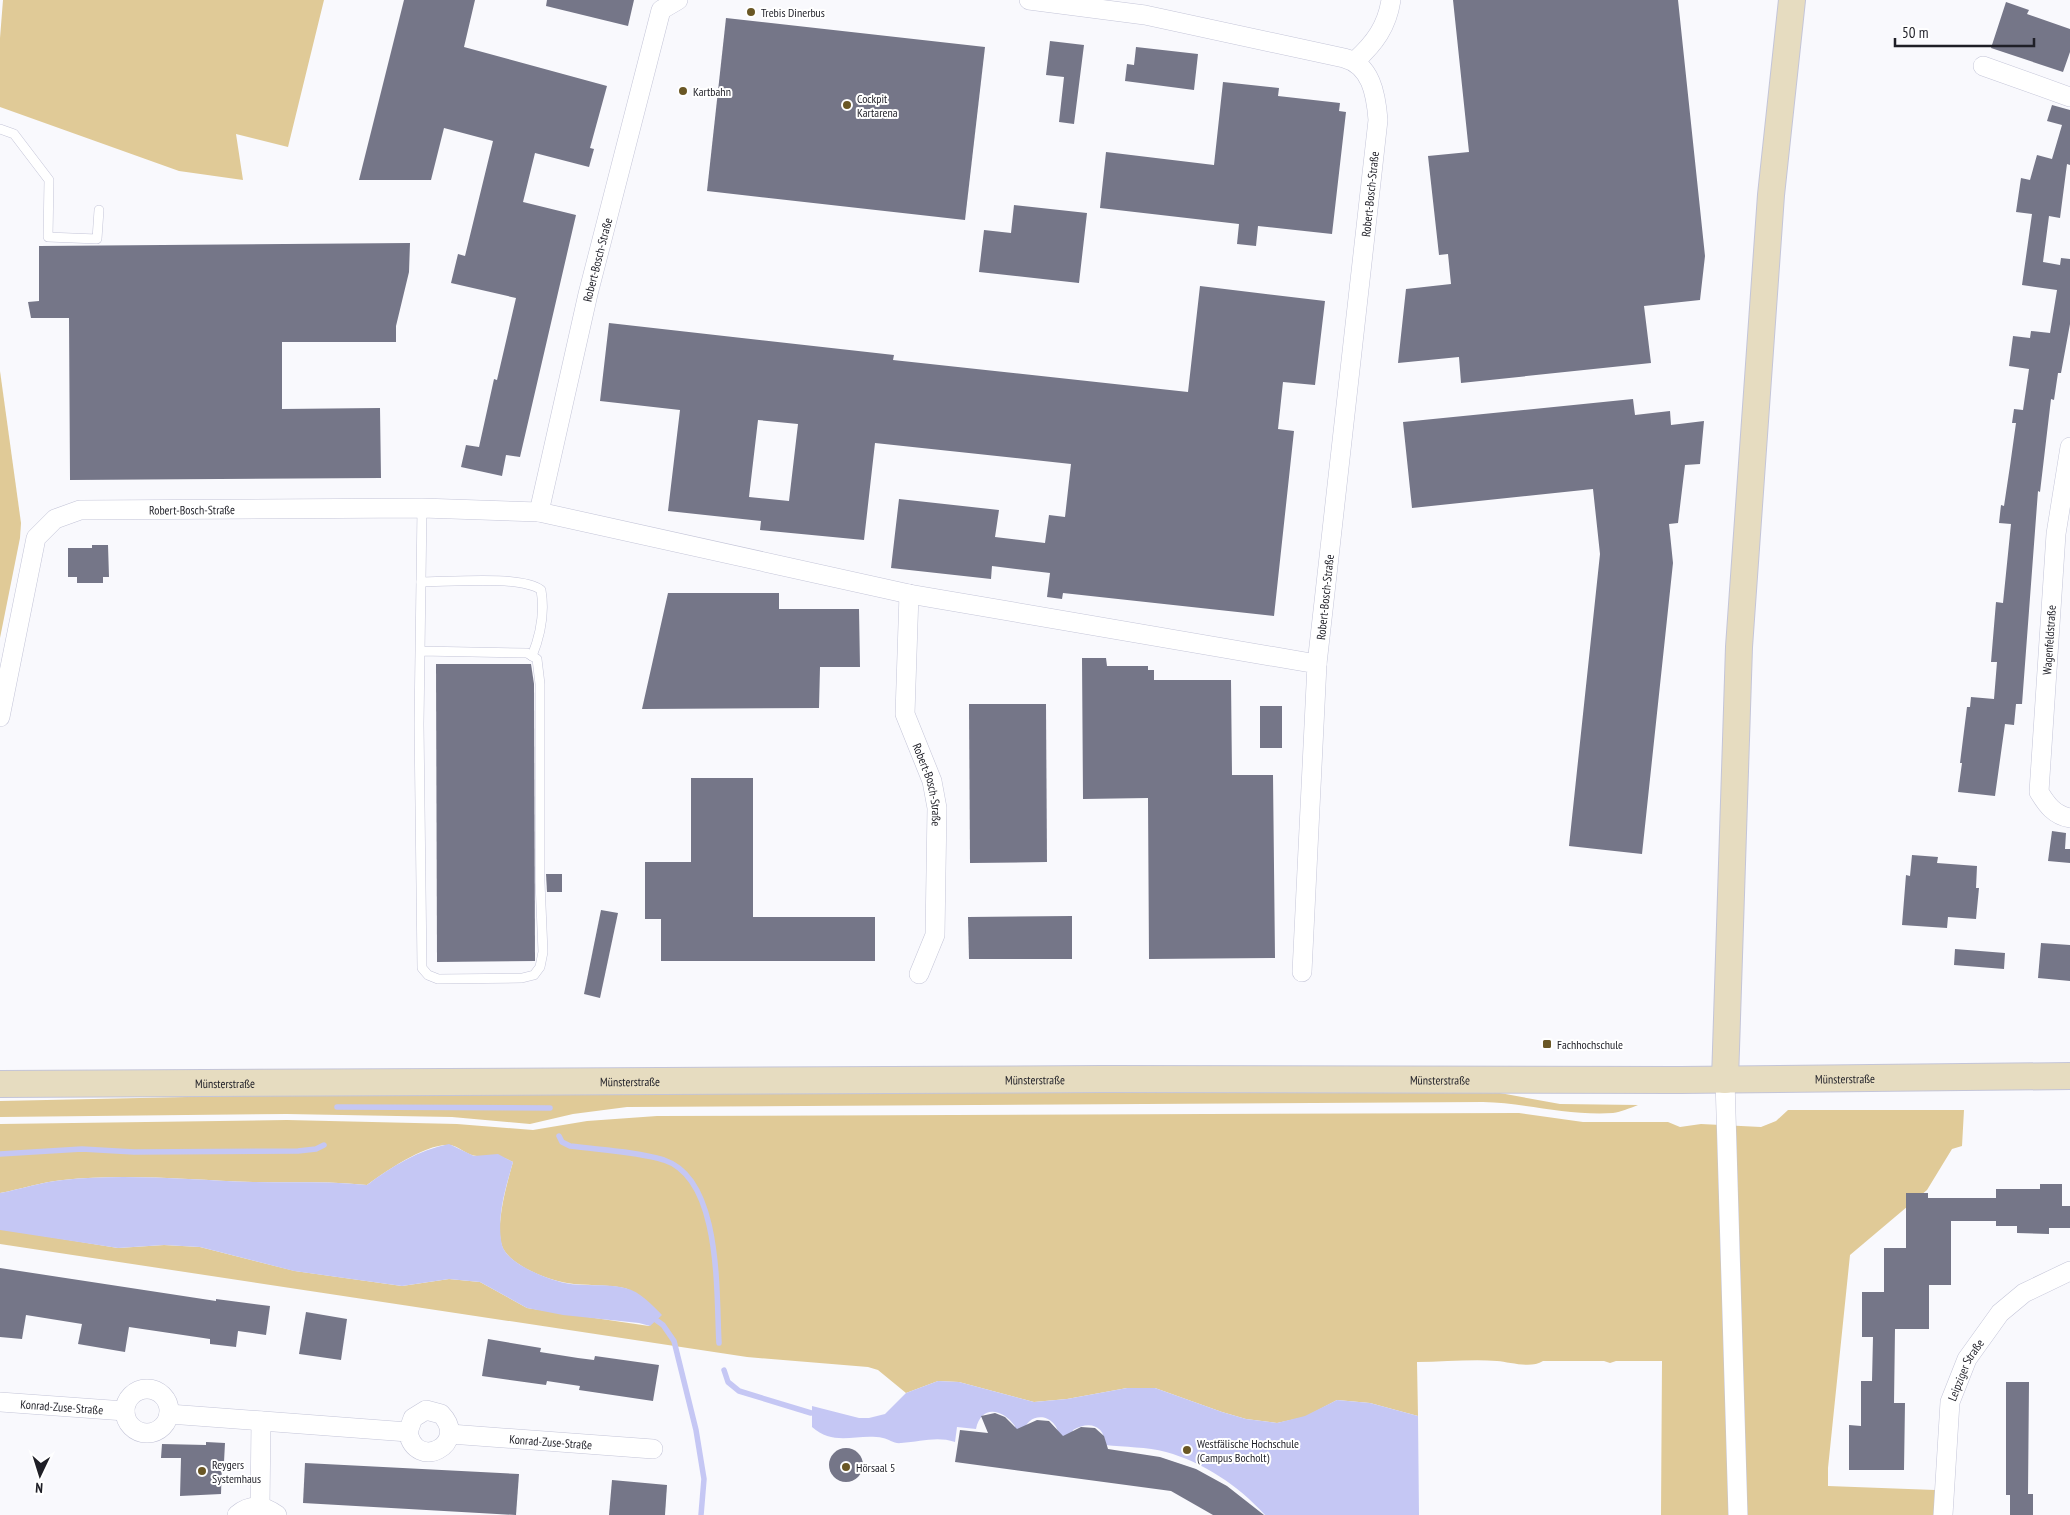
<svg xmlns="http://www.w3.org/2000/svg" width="2070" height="1515" viewBox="0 0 2070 1515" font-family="'PT Sans Narrow',sans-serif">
	<rect width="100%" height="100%" fill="#f9f9fd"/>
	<g fill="#e0ca97">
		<polygon points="3,0 324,0 288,147 236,134 243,180 179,171 0,107 0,38"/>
		<polygon points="0,371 21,523 20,538 0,638"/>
		<path d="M 1489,1091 L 1560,1104 L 1638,1105 C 1630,1108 1621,1112 1613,1113 C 1569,1116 1527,1103 1483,1102 L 627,1107 L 573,1114 L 530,1124 L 452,1117 L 287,1114 L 0,1117 L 0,1101 L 283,1095 Z"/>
		<path d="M 1788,1110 L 1964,1110 L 1962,1146 L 1952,1149 L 1927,1190 L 1850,1255 L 1828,1468 L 1828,1486 L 1935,1490 L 1935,1515 L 1661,1515 L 1662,1361 L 1616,1361 L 1610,1363 L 1604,1361 L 1543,1361 C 1531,1369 1510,1362 1497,1361 C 1471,1359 1444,1362 1417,1362 L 1418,1416 L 1370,1403 L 1337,1400 L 1305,1417 L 1277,1423 L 1246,1419 L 1222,1412 L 1155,1388 L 1127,1388 L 1067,1399 L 1034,1402 L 959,1382 L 938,1381 L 906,1393 L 878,1370 L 868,1367 L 747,1357 L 0,1244 L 0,1230 L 7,1230 L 118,1248 L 164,1245 L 200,1247 L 295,1271 L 402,1286 L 449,1279 L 480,1282 L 527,1308 L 649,1326 L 661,1315 C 652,1308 634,1290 624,1288 C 606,1284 585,1286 567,1283 C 548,1280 509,1265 502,1246 C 495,1225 507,1183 513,1162 C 494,1152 496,1158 477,1156 C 467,1156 458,1145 449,1145 C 427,1143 384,1172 367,1185 C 329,1181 291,1183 253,1182 C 190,1180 126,1173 63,1180 C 42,1182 21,1189 0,1193 L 0,1124 L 287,1120 L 457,1124 L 533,1130 L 587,1121 L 657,1116 L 1519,1113 L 1583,1122 L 1668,1122 L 1680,1127 L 1701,1124 L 1761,1127 L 1776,1121 Z"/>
	</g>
	<g fill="#c5c7f4">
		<path d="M 449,1144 L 474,1156 L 498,1154 L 513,1162 C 506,1187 496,1218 502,1245 C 507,1264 547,1279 565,1283 C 584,1287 606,1283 625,1288 C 641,1292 651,1304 662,1315 L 650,1326 L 639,1323 L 563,1315 L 527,1308 L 480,1282 L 449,1279 L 402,1286 L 294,1271 L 200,1247 L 164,1245 L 118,1248 L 0,1230 L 0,1193 C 21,1189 42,1182 63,1180 C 125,1173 191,1180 253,1182 C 291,1183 329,1181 367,1185 C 392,1166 419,1150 449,1144 Z"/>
		<path d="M 938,1381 L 959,1382 L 1034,1402 L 1067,1399 L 1127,1388 L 1155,1388 L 1222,1412 L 1246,1419 L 1277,1423 L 1305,1416 L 1337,1400 L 1370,1403 L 1418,1416 L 1419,1515 L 1265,1515 C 1239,1486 1203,1462 1166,1452 C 1147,1447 1125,1447 1105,1445 C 1105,1424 1088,1421 1073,1430 L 1070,1441 L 1059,1439 C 1059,1414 1028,1408 1022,1435 L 1014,1434 L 1015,1426 C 1003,1409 981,1404 976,1429 L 957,1427 L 955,1442 C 936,1436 921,1442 901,1443 C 894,1444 889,1439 883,1438 C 857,1433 834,1447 812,1427 L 812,1406 L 859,1418 L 869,1418 L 885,1414 L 906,1393 Z"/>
	</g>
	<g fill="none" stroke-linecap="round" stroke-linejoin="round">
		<g stroke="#c5c7f4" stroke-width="5.5">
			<polyline points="337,1107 550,1108"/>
			<path d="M 559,1136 L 562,1142 L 570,1146 C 600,1150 634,1151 664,1160 C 722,1179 716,1294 719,1343"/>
			<polyline points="0,1154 82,1149 134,1152 298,1151 316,1149 324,1145"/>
			<polyline points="656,1320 663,1325 674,1341 696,1430 704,1479 701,1515"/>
			<polyline points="724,1370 728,1382 739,1391 811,1413"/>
		</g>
	</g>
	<g fill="#757688" fill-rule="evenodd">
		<polygon points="404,0 475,0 464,47 607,86 590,148 594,149 589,167 535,153 523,202 576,215 520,457 506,455 502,476 461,467 466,445 479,447 494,379 497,380 516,298 451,283 458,254 465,256 493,141 444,128 431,180 359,180"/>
		<polygon points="547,0 634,0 628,26 546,6"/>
		<polygon points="1453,0 1678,0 1705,256 1700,300 1644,306 1651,363 1461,383 1459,357 1398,363 1406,289 1451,284 1448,254 1439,255 1428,156 1469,152"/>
		<polygon points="2006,2 2029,10 2027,14 2070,29 2070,52 2063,72 1991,48"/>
		<polygon points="726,18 985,47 965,220 707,191"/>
		<polygon points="1050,41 1084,45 1074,124 1059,122 1064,77 1046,75"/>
		<polygon points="1136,47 1198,54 1194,90 1125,81 1127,64 1134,65"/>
		<polygon points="1223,82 1279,88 1278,96 1340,103 1339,111 1346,112 1332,234 1258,226 1256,246 1237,244 1239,224 1100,208 1106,152 1214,165"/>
		<polygon points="2052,105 2070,110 2070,165 2067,164 2060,218 2049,216 2043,262 2060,265 2061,258 2070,259 2070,324 2061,373 2058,373 2054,400 2051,399 2040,492 2038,491 2022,704 2016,704 2014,725 2005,724 1995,796 1958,792 1962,763 1960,763 1967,707 1970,707 1971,697 1994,699 1997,662 1991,662 1996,602 2003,603 2011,524 1999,523 2001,505 2004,506 2010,466 2016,423 2012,423 2014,409 2023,410 2029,369 2009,366 2013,336 2030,338 2031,331 2050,333 2057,290 2022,285 2032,214 2016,212 2021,178 2030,180 2037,155 2052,159 2062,125 2047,121"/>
		<polygon points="1014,205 1087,213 1079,283 979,272 984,230 1011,233"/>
		<polygon points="410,243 409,272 396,326 396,342 282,342 282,409 380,408 381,478 70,480 69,318 31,318 28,302 39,301 39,246"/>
		<path d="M 1200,286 L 1325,301 L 1315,385 L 1283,382 L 1278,429 L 1294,431 L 1274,616 L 1063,593 L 1062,599 L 1047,597 L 1050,573 L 992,566 L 991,579 L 891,568 L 899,499 L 999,510 L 995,537 L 1045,543 L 1049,515 L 1065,517 L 1071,464 L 875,443 L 864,540 L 760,530 L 761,521 L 668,511 L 680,410 L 600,401 L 609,323 L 894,355 L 893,360 L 1188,392 ZM 758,420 L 798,424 L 789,501 L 749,497 Z"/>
		<polygon points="1633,399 1635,415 1670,411 1671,425 1704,421 1700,464 1685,465 1678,523 1669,524 1673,563 1642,854 1569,846 1600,554 1593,489 1412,508 1403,422"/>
		<polygon points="92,545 108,545 109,577 103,577 103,583 77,583 77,577 68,577 68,548 92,548"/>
		<polygon points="668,593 779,593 779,609 859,609 860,667 820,667 819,708 642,709"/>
		<polygon points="1082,658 1106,658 1107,666 1148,666 1148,670 1154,670 1154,680 1231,680 1232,775 1273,775 1275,958 1149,959 1148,798 1083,799"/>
		<polygon points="436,664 531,664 534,684 535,961 437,962"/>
		<polygon points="969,704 1046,704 1047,862 970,863"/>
		<rect x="1260" y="706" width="22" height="42"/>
		<polygon points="691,778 753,778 753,917 875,917 875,961 661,961 661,919 645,919 645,862 691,862"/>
		<polygon points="2052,831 2066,833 2065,849 2070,849 2070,863 2048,861"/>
		<polygon points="1912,855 1938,857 1937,863 1977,866 1976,888 1979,888 1976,919 1948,917 1947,928 1902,925 1906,875 1910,876"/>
		<polygon points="546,874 562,874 562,892 547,892"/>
		<polygon points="601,910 618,913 600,998 584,994"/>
		<polygon points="1072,916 1072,959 969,959 968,917"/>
		<polygon points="2041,943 2070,945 2070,981 2038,978"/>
		<polygon points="1955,949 2005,953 2004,969 1954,965"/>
		<polygon points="2040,1184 2062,1184 2062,1206 2070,1206 2070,1228 2049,1228 2049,1234 2017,1233 2017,1226 1996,1226 1996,1221 1951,1221 1951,1285 1929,1285 1929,1329 1895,1329 1894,1403 1905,1403 1904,1470 1849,1470 1849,1425 1861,1426 1861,1381 1872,1381 1873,1337 1862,1337 1862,1292 1884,1292 1884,1248 1906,1248 1906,1193 1928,1193 1928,1198 1996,1198 1996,1189 2040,1189"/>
		<polygon points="0,1268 216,1301 216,1299 270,1306 266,1335 238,1331 236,1347 210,1344 210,1339 129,1327 125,1352 78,1344 82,1324 26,1315 22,1339 0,1337"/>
		<polygon points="306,1312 347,1319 341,1360 299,1354"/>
		<polygon points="488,1339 541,1348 540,1352 578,1358 594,1360 595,1356 659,1365 653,1401 579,1390 580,1386 547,1381 546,1385 482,1376"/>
		<polygon points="2006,1382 2029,1382 2028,1494 2033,1494 2033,1515 2010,1515 2010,1495 2006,1495"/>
		<polygon points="995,1413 1005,1417 1017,1429 1037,1420 1049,1421 1063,1436 1081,1427 1095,1428 1104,1436 1108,1449 1160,1457 1196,1469 1227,1486 1264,1515 1213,1515 1171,1491 955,1462 960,1430 988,1433 981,1416"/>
		<polygon points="206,1442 225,1443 224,1462 222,1462 221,1494 180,1496 181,1458 161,1458 162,1444 206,1445"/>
		<circle cx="846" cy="1465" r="17"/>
		<polygon points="305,1463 519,1474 516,1515 303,1503"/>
		<polygon points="612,1480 667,1485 665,1515 609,1515"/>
	</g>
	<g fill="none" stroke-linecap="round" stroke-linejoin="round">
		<g stroke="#c4c5d8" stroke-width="10">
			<g id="lane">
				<polyline points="0,129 14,134 49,180 48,237 97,239 99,210"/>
				<path d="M 421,582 C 449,582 521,575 541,590 C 545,613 541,634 532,656"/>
				<polyline points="420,651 527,653 537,659 540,684 540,882 543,952 540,967 534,975 522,978 438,979 428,975 422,968 419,724 422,508"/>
			</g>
		</g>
		<g stroke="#c4c5d8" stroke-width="20">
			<g id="street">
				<path d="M 1029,0 L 1145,15 L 1344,58 C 1371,65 1376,94 1378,120 L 1317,664"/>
				<path d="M 1355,61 C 1375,43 1387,26 1391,0"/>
				<polyline points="1983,66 2070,97"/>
				<path d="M 2070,447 L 2056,534 L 2039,792 C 2047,805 2054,815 2070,818"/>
				<path id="s1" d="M 539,512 L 588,294 L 661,10 L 678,0"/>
				<path id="s2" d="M 909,594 L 905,714 L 932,781 L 937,808 L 935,935 L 919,974"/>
				<path id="s3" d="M 0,717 L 36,538 L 55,519 L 80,510 L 422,508 L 539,512 L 909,594 L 1317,664 L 1302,972"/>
				<polyline points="1725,1080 1738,1515"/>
				<circle cx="147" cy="1411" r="22"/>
				<path id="s4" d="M 0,1402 L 125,1411"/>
				<path d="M 169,1414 L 408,1432 C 416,1472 470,1444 441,1414 L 426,1410 L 413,1418 L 408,1432"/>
				<path id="s5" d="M 450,1434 L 653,1449"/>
				<polyline points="260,1507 261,1421"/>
				<path d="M 237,1515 C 250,1504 264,1505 277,1515"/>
				<path id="s6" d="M 1943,1515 L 1950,1402 L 1967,1359 L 2000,1313 L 2024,1293 L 2070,1271"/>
			</g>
		</g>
		<g stroke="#c4c5d8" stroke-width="28">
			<g id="secondary">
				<polyline points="1725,1080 1739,647 1771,195 1792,0"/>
				<path id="s7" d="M 0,1084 L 1103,1079 L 1680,1080 L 2070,1076"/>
			</g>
		</g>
		<use href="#lane" stroke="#fff" stroke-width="9"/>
		<use href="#street" stroke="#fff" stroke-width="19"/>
		<use href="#secondary" stroke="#e6dcc0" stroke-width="26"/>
	</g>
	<g fill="#6a5725" stroke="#fff" stroke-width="2">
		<circle cx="751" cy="12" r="5"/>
		<circle cx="683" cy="91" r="5"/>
		<circle cx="847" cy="105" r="5"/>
		<rect x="1542" y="1039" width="10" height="10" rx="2.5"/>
		<circle cx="1187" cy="1450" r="5"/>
		<circle cx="846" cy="1467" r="5"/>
		<circle cx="202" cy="1471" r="5"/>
	</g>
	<g text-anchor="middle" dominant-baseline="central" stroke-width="4" stroke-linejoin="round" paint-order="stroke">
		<g font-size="12" fill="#1f1f27" stroke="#fff" text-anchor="start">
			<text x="761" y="12">Trebis Dinerbus</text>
			<text x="693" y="91">Kartbahn</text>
			<text x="857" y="98">Cockpit<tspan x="857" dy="14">Kartarena</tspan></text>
			<text x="1557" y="1044">Fachhochschule</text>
			<text x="1197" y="1443">Westfälische Hochschule<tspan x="1197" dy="14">(Campus Bocholt)</tspan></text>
			<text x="212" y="1464">Reygers<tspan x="212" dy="14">Systemhaus</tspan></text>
			<text x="856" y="1467">Hörsaal 5</text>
		</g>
		<g font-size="12" fill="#1f1f27" stroke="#fff">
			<text transform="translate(1370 194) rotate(-84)">Robert-Bosch-Straße</text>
			<text stroke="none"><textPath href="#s1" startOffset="259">Robert-Bosch-Straße</textPath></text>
			<text stroke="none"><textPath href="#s3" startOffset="348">Robert-Bosch-Straße</textPath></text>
			<text transform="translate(1325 597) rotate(-84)">Robert-Bosch-Straße</text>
			<text transform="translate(2049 640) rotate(-86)">Wagenfeldstraße</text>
			<text stroke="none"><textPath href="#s2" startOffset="195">Robert-Bosch-Straße</textPath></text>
			<text stroke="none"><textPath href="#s7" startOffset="1035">Münsterstraße</textPath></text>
			<text stroke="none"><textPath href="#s7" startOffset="1440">Münsterstraße</textPath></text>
			<text stroke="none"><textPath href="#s7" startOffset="1845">Münsterstraße</textPath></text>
			<text stroke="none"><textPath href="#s7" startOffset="630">Münsterstraße</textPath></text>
			<text stroke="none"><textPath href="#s7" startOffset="225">Münsterstraße</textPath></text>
			<text stroke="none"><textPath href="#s6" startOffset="149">Leipziger Straße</textPath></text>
			<text stroke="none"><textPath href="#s4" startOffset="62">Konrad-Zuse-Straße</textPath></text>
			<text stroke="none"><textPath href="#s5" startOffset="101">Konrad-Zuse-Straße</textPath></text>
		</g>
	</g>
	<g transform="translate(40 1475) rotate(184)" stroke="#ffffff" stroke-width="4" paint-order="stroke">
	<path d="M0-4L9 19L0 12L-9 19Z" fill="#1f1f27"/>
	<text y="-8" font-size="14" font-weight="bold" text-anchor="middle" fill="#1f1f27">N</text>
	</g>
	<path d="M1895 38v8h139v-8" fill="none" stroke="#1f1f27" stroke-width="2.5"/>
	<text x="1902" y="38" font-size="15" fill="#1f1f27" stroke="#ffffff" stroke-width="4" paint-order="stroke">50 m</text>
</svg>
